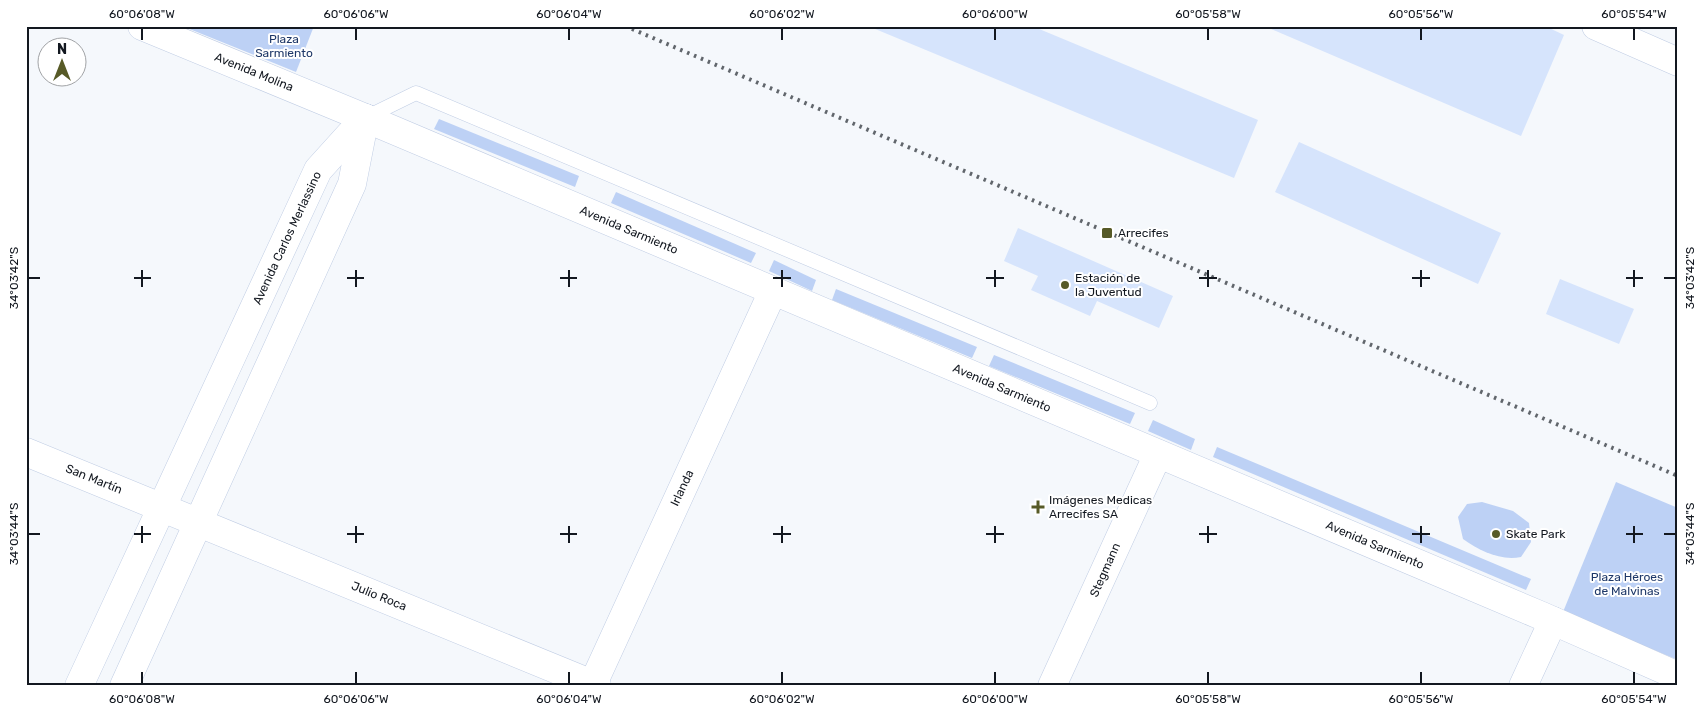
<svg xmlns="http://www.w3.org/2000/svg" width="1704" height="712" viewBox="0 0 1704 712" font-family="Rubik,sans-serif">
	<rect width="100%" height="100%" fill="#f5f8fc"/>
	<g fill="#bdd1f5">
		<polygon points="182,26 314,26 296,72"/>
		<polygon points="439,119 579,176 575,187 434,129"/>
		<polygon points="616,192 756,253 751,263 611,203"/>
		<polygon points="774,260 816,280 812,291 769,271"/>
		<polygon points="836,289 977,347 972,358 832,300"/>
		<polygon points="994,355 1135,413 1130,424 989,366"/>
		<polygon points="1153,420 1195,439 1191,450 1148,431"/>
		<polygon points="1217,447 1531,579 1526,590 1213,457"/>
		<polygon points="1616,482 1678,508 1678,660 1563,612"/>
		<path d="M 1482,502 L 1513,511 L 1529,523 L 1531,542 L 1521,557 C 1500,561 1480,551 1463,539 L 1458,517 L 1467,504 Z"/>
	</g>
	<g fill="#d6e4fc">
		<polygon points="868,26 1032,26 1258,120 1234,178"/>
		<polygon points="1264,26 1545,26 1564,35 1521,136"/>
		<polygon points="1299,142 1501,233 1478,284 1275,192"/>
		<polygon points="1018,228 1173,296 1159,328 1097,301 1090,316 1031,290 1038,276 1004,261"/>
		<polygon points="1560,279 1634,309 1619,344 1546,314"/>
	</g>
	<g fill="none" stroke-linecap="round" stroke-linejoin="round">
		<g stroke="#c0cde4" stroke-width="15">
			<polyline id="service" points="367,117 416,93 1150,403"/>
		</g>
		<g stroke="#c0cde4" stroke-width="29">
			<g id="minor">
				<polyline points="1596,26 1678,62"/>
				<polyline points="26,452 597,686"/>
				<polyline points="592,686 773,291"/>
				<polyline points="1052,686 1158,454"/>
				<polyline points="1523,686 1553,621"/>
			</g>
		</g>
		<g stroke="#c0cde4" stroke-width="29">
			<g id="tertiary">
				<polyline points="142,26 365,118 1542,616 1678,676"/>
				<polyline points="79,686 318,170 365,118"/>
				<polyline points="124,686 352,184 365,118"/>
			</g>
		</g>
		<use href="#service" stroke="#fff" stroke-width="14"/>
		<use href="#minor" stroke="#fff" stroke-width="28"/>
		<use href="#tertiary" stroke="#fff" stroke-width="28"/>
		<polyline stroke="#61666c" stroke-width="4" stroke-dasharray="2.5 5" stroke-linecap="butt" points="625,26 1678,476"/>
	</g>
	<path fill="none" stroke="#131820" stroke-width="2" d="M 142,28 L 142,40M 356,28 L 356,40M 569,28 L 569,40M 782,28 L 782,40M 995,28 L 995,40M 1208,28 L 1208,40M 1421,28 L 1421,40M 1634,28 L 1634,40M 142,270 L 142,287M 356,270 L 356,287M 569,270 L 569,287M 782,270 L 782,287M 995,270 L 995,287M 1208,270 L 1208,287M 1421,270 L 1421,287M 1634,270 L 1634,287M 28,278 L 40,278M 134,278 L 151,278M 347,278 L 364,278M 560,278 L 577,278M 773,278 L 791,278M 986,278 L 1004,278M 1199,278 L 1217,278M 1412,278 L 1430,278M 1626,278 L 1643,278M 1664,278 L 1676,278M 142,526 L 142,543M 356,526 L 356,543M 569,526 L 569,543M 782,526 L 782,543M 995,526 L 995,543M 1208,526 L 1208,543M 1421,526 L 1421,543M 1634,526 L 1634,543M 28,534 L 40,534M 134,534 L 151,534M 347,534 L 364,534M 560,534 L 577,534M 773,534 L 791,534M 986,534 L 1004,534M 1199,534 L 1217,534M 1412,534 L 1430,534M 1626,534 L 1643,534M 1664,534 L 1676,534M 142,672 L 142,684M 356,672 L 356,684M 569,672 L 569,684M 782,672 L 782,684M 995,672 L 995,684M 1208,672 L 1208,684M 1421,672 L 1421,684M 1634,672 L 1634,684"/>
	<g fill="#575a27" stroke="#fff" stroke-width="2">
		<rect x="1101" y="227" width="12" height="12" rx="2.5"/>
		<circle cx="1065" cy="285" r="5"/>
		<path d="M1035.5 499.5h5v5h5v5h-5v5h-5v-5h-5v-5h5z"/>
		<circle cx="1496" cy="534" r="5"/>
	</g>
	<g text-anchor="middle" dominant-baseline="central" stroke-width="4" stroke-linejoin="round" paint-order="stroke">
		<g font-size="12" fill="#1e3868" stroke="#fff">
			<text x="284" y="39">Plaza<tspan x="284" dy="14">Sarmiento</tspan></text>
			<text x="1627" y="577">Plaza Héroes<tspan x="1627" dy="14">de Malvinas</tspan></text>
		</g>
		<g font-size="12" fill="#131820" stroke="#fff">
			<text transform="translate(254 72) rotate(22)">Avenida Molina</text>
			<text transform="translate(629 230) rotate(23)">Avenida Sarmiento</text>
			<text transform="translate(287 238) rotate(-65)">Avenida Carlos Merlassino</text>
			<text transform="translate(1002 388) rotate(23)">Avenida Sarmiento</text>
			<text transform="translate(94 479) rotate(22)">San Martín</text>
			<text transform="translate(682 488) rotate(-65)">Irlanda</text>
			<text transform="translate(1375 545) rotate(23)">Avenida Sarmiento</text>
			<text transform="translate(1105 570) rotate(-66)">Stegmann</text>
			<text transform="translate(379 596) rotate(22)">Julio Roca</text>
		</g>
		<g font-size="12" fill="#131820" stroke="#fff" text-anchor="start">
			<text x="1118" y="233">Arrecifes</text>
			<text x="1075" y="278">Estación de<tspan x="1075" dy="14">la Juventud</tspan></text>
			<text x="1049" y="500">Imágenes Medicas<tspan x="1049" dy="14">Arrecifes SA</tspan></text>
			<text x="1506" y="534">Skate Park</text>
		</g>
	</g>
	<rect width="1704" height="712" fill="none" stroke="#ffffff" stroke-width="55"/>
	<g transform="translate(62 62)"><circle r="24" fill="#ffffff" stroke="#a1a3a6"/>
	<path d="M0-4L9 19L0 12L-9 19Z" fill="#575a27"/>
	<text y="-8" font-size="14" font-weight="bold" text-anchor="middle" fill="#131820">N</text>
	</g>
	<rect x="28" y="28" width="1648" height="656" fill="none" stroke="#131820" stroke-width="2"/>
	<g font-size="12" text-anchor="middle" fill="#131820">
		<text x="142" y="18">60°06'08"W</text>
		<text x="356" y="18">60°06'06"W</text>
		<text x="569" y="18">60°06'04"W</text>
		<text x="782" y="18">60°06'02"W</text>
		<text x="995" y="18">60°06'00"W</text>
		<text x="1208" y="18">60°05'58"W</text>
		<text x="1421" y="18">60°05'56"W</text>
		<text x="1634" y="18">60°05'54"W</text>
		<text transform="translate(14 278) rotate(-90)" y="4">34°03'42"S</text>
		<text transform="translate(1690 278) rotate(-90)" y="4">34°03'42"S</text>
		<text transform="translate(14 534) rotate(-90)" y="4">34°03'44"S</text>
		<text transform="translate(1690 534) rotate(-90)" y="4">34°03'44"S</text>
		<text x="142" y="703">60°06'08"W</text>
		<text x="356" y="703">60°06'06"W</text>
		<text x="569" y="703">60°06'04"W</text>
		<text x="782" y="703">60°06'02"W</text>
		<text x="995" y="703">60°06'00"W</text>
		<text x="1208" y="703">60°05'58"W</text>
		<text x="1421" y="703">60°05'56"W</text>
		<text x="1634" y="703">60°05'54"W</text>
	</g>
</svg>
